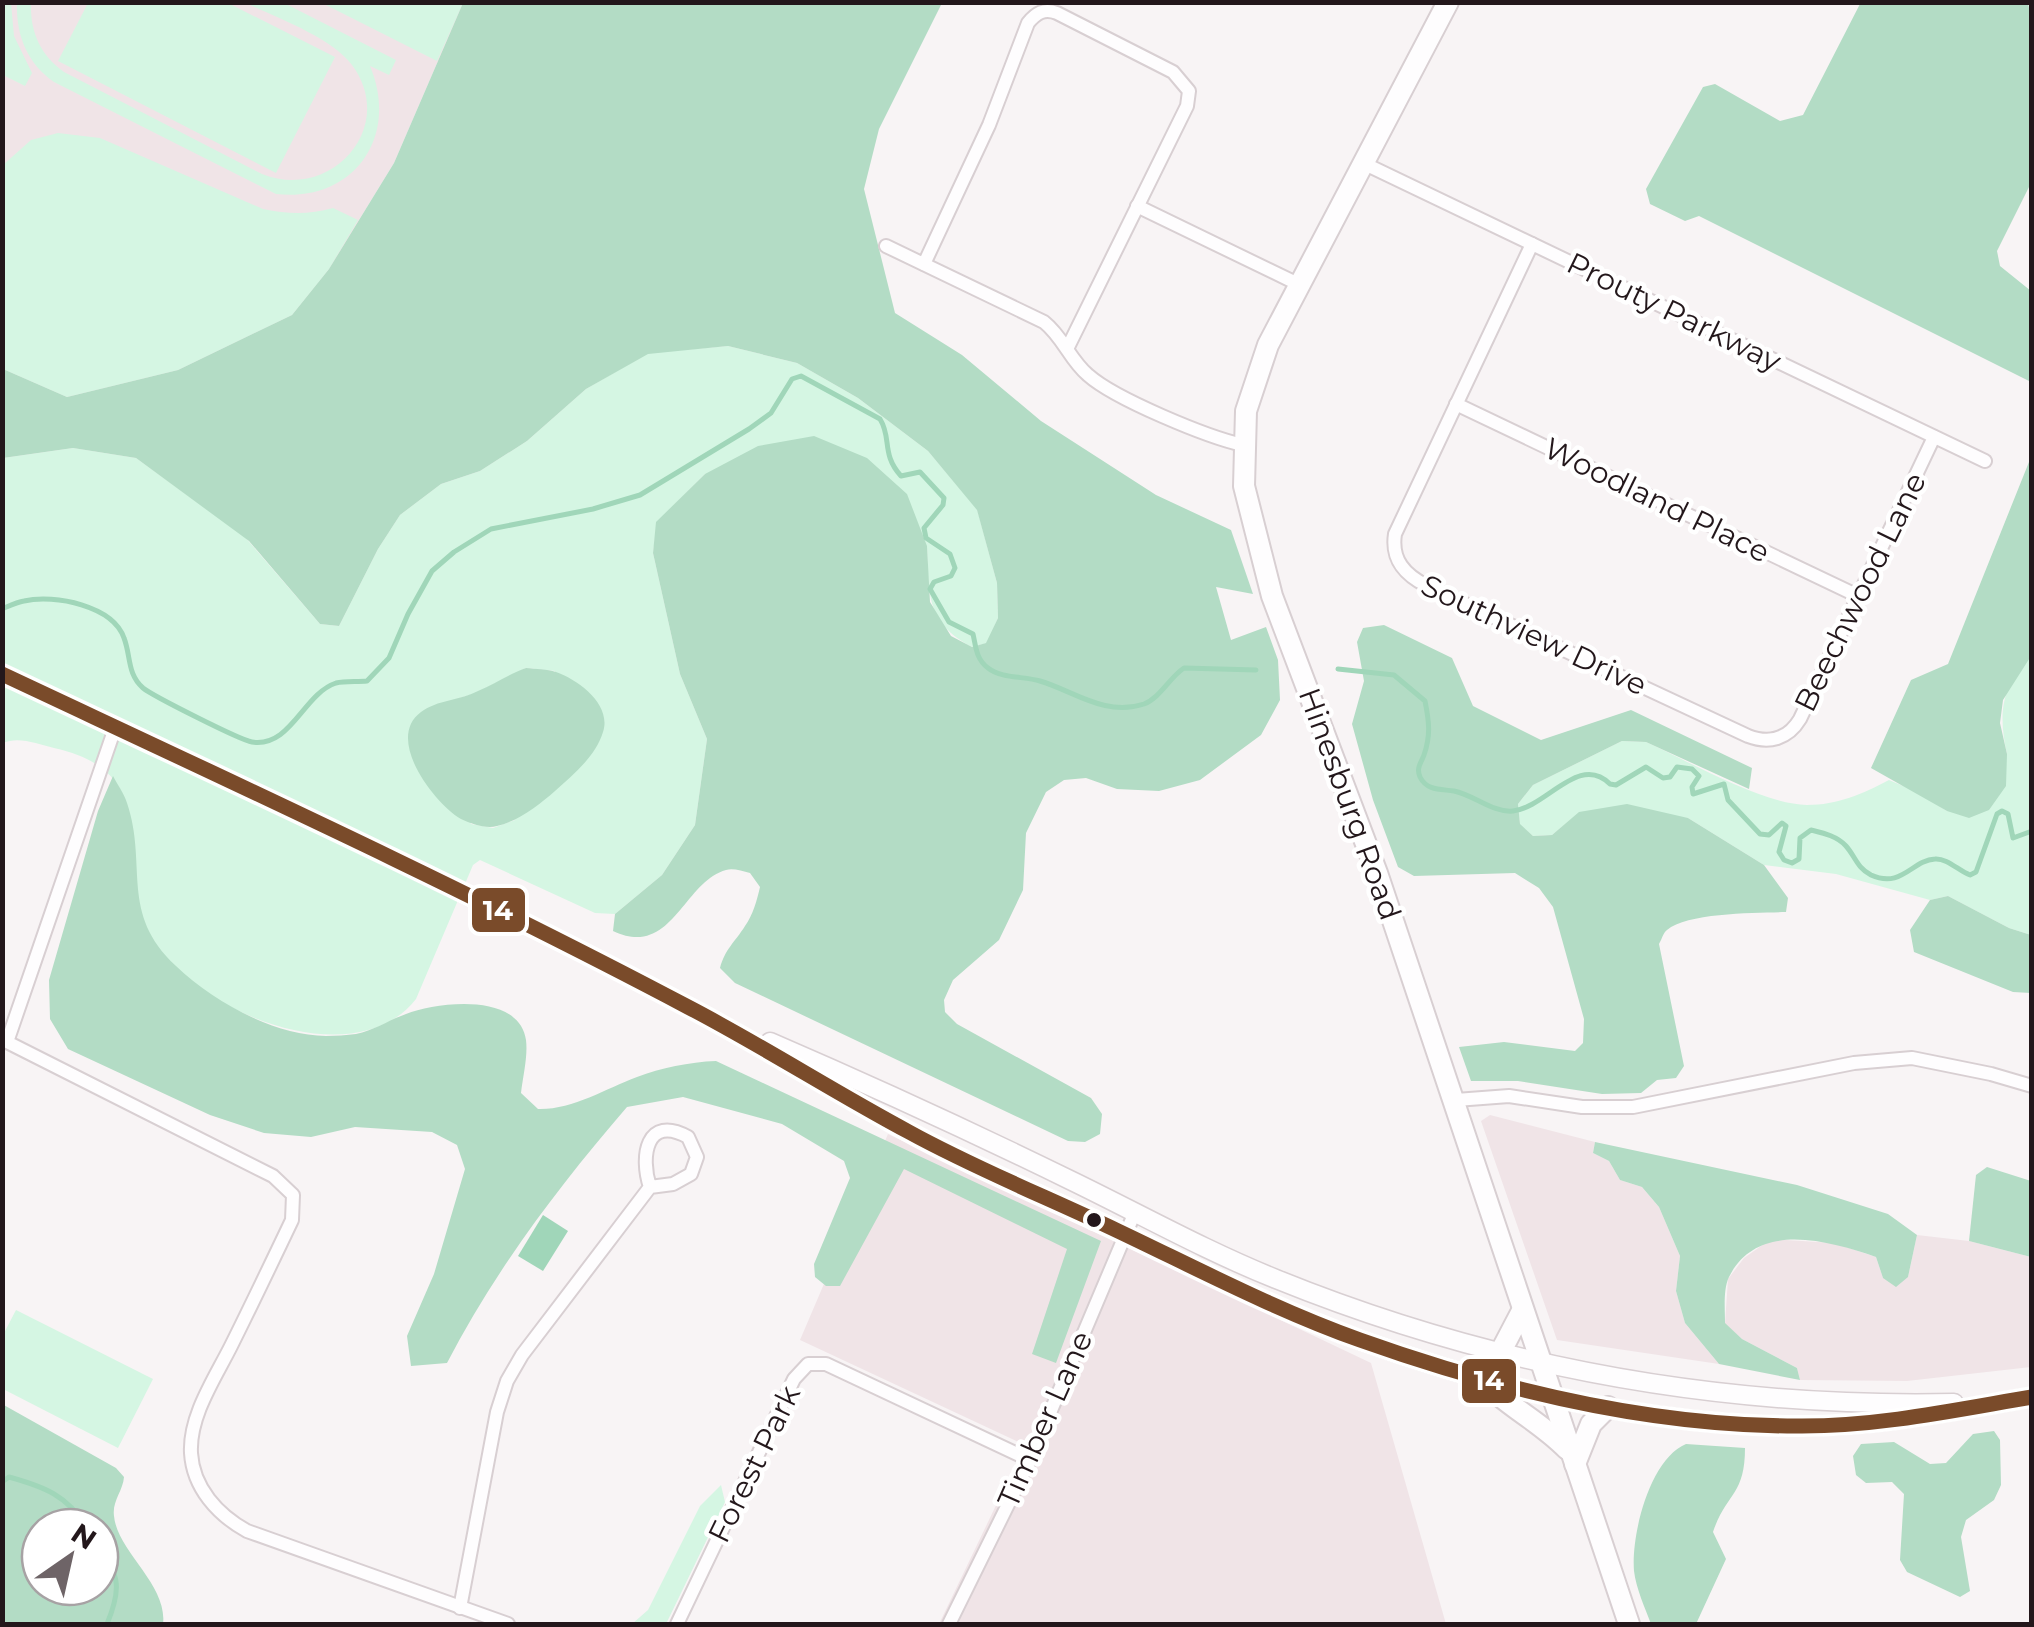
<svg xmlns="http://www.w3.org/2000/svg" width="2034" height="1627" viewBox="0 0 2034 1627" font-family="Montserrat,sans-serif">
	<rect width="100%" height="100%" fill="#f8f4f5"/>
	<g fill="#f0e4e7">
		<polygon points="3,3 463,3 394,163 329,269 3,369"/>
		<polygon points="1490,1115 1595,1142 1593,1153 1609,1161 1620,1180 1642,1187 1659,1207 1680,1256 1676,1291 1685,1323 1719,1364 1557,1340 1481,1121"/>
		<polygon points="888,1134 1371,1363 1446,1624 939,1624 1025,1445 800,1340"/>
		<polygon points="1917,1235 1969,1241 2031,1257 2031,1367 1907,1381 1800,1380 1797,1368 1742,1339 1725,1324 1728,1279 1744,1258 1771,1239 1834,1243 1876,1257 1883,1278 1908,1277"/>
	</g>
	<g fill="#d5f6e3" fill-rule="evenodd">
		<polygon points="3,2 11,3 14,36 32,73 25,86 3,75"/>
		<path d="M 17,3 L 31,3 C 30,31 40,55 64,72 L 262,174 C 331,202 398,127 352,65 C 331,37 277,18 246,3 L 284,3 L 396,60 L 389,75 L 370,66 C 400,137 353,203 276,194 L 54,82 C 27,63 16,35 17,3 Z"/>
		<polygon points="88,3 228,3 335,57 276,173 58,61"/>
		<polygon points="322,3 463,3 437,61"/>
		<path d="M 58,133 L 100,138 L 263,209 C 288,214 308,215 333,208 L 358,220 L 329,269 L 292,315 L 178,370 L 67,397 L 3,369 L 3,165 L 31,140 Z"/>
		<path d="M 728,346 L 797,363 L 858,398 L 928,451 L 977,509 L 997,583 L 998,618 L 987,643 L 972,647 C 925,622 929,593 927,546 L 705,474 L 657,522 L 653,553 L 680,674 L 707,739 L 695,825 L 662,875 L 615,914 L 595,913 L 480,860 L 473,865 L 416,999 C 354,1079 186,1009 149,933 C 113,859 167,773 54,748 C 37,744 19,736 3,743 L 3,458 L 73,448 L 136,458 L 245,537 L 320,624 L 339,626 L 378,549 L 400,515 L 441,484 L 480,471 L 527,441 L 586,389 L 648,353 ZM 526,668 L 555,671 L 515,820 L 493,828 L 471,824 L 441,704 L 476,693 Z"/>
		<path d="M 2031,656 L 2031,935 L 2009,928 L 1948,896 L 1930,900 L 1836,874 L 1764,865 L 1688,818 L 1580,812 L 1552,835 L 1533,836 L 1520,825 L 1518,804 L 1533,785 L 1622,741 L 1646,742 C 1689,761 1761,804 1807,805 C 1837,805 1863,794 1889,780 L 1915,791 L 1947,811 L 2007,754 C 1998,714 2001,686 2031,656 Z"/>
		<polygon points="16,1310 153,1379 118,1448 3,1389 3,1335"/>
		<polygon points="721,1485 725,1502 666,1624 632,1624 648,1610 700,1506"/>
	</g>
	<g fill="#b3dcc5" fill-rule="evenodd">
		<polygon points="1861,2 2028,3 2032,23 2031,183 1997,251 2000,266 2031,291 2031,382 1699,216 1685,221 1650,204 1646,189 1703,87 1715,84 1780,121 1803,115"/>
		<path d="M 463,3 L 942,3 L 879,129 L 864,189 L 895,313 L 962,355 L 1041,421 L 1156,495 L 1231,530 L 1253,594 L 1216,587 L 1231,640 L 1266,627 L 1278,660 L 1280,700 L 1261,735 L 1200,780 L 1159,791 L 1117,789 L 1086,778 L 1064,780 L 1046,792 L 1026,833 L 1023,890 L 999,940 L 953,980 L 944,1000 L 945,1012 L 957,1024 L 1091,1098 L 1102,1114 L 1100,1134 L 1085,1142 L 1068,1141 L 735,983 L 720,968 C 725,949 735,942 745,926 C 753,915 757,900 760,887 L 750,873 C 742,871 733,868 726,870 C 683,882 672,959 613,931 L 615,914 L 662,875 L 695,825 L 707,739 L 680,674 L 653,553 L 656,522 L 705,474 L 758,446 L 814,436 L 867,458 L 907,494 L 927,546 L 930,602 L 951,636 L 972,647 L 986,643 L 998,618 L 997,583 L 977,510 L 928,451 L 858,398 L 797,363 L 728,346 L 648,354 L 586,389 L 527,441 L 480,471 L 441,484 L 400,515 L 378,549 L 339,626 L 320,624 L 249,541 L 136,458 L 73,448 L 3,458 L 3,369 L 67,397 L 178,370 L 292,315 L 329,269 L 394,163 Z"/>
		<polygon points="2031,457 2031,656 2003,700 2000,723 2007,754 2006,786 1989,810 1969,818 1947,811 1871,768 1911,680 1948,664"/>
		<path d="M 1384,625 L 1452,658 L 1473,706 L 1541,740 L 1631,710 L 1752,768 L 1749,789 L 1646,742 L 1622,741 L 1533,785 L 1518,804 L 1520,824 L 1533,836 L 1552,835 L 1579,812 L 1627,804 L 1688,818 L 1764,865 L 1788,898 L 1786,912 C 1758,913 1688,912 1667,930 C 1663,933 1662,939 1659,944 L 1684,1066 L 1676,1078 L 1657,1080 L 1641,1093 L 1602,1094 L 1518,1081 L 1471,1081 L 1459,1047 L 1504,1042 L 1575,1051 L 1583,1043 L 1584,1019 L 1553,907 L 1539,888 L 1515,873 L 1414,876 L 1398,867 L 1373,800 L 1352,724 L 1364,681 L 1357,642 L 1363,628 Z"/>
		<path d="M 526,668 C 536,669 547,669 556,672 C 579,680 612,705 603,732 C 596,756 573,775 555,791 C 539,805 519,821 497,826 C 486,829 472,824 461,819 C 435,804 384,739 421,712 C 437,700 461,700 478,691 C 495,684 509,674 526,668 Z"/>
		<path d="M 113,776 C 117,784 124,793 127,803 C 148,865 119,913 176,966 C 214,1002 273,1035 326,1036 C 335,1036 347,1035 356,1034 C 375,1030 389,1020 406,1014 C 437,1002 519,992 526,1040 C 528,1056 523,1076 521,1093 L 538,1109 C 572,1110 605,1089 637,1077 C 661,1068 689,1062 716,1061 L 1101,1241 L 1056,1363 L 1032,1354 L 1067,1249 L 904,1169 L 840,1286 L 826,1286 L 815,1277 L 814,1264 L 850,1178 L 844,1161 L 782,1124 L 683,1097 L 627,1107 C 558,1187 496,1269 447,1363 L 411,1366 L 407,1336 L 434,1274 L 465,1169 L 457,1145 L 432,1132 L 355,1127 L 311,1137 L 264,1133 L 210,1115 L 68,1049 L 50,1019 L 49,980 L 98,811 Z"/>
		<polygon points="1948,896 2009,928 2031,935 2031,993 2013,992 1914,952 1910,930 1930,900"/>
		<path d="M 1595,1142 L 1797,1185 L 1888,1214 L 1917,1235 L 1908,1277 L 1896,1287 L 1883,1278 L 1876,1257 C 1829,1241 1757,1220 1729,1277 C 1723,1289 1725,1310 1725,1323 L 1742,1339 L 1797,1368 L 1800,1380 L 1719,1364 L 1685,1323 L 1676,1291 L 1680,1256 L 1659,1207 L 1642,1187 L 1620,1180 L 1609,1161 L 1593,1153 Z"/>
		<polygon points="1987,1167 2031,1181 2031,1257 1969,1241 1976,1175"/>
		<path d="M 2,1404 L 116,1468 L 124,1477 C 123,1491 112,1501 114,1516 C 117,1551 168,1585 163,1624 L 3,1624 ZM 40,1527 L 100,1527 L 100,1587 L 40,1587 Z"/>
		<polygon points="1994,1431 2000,1440 2001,1485 1994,1500 1966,1520 1961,1537 1970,1591 1960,1597 1907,1572 1900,1560 1904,1494 1892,1482 1866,1483 1856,1475 1853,1456 1861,1444 1894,1442 1930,1464 1946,1463 1973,1434"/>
		<path d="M 1686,1444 L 1745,1448 C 1745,1496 1726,1493 1713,1532 L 1726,1559 L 1696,1624 L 1651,1624 C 1645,1608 1636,1588 1634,1571 C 1631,1534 1650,1459 1686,1444 Z"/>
	</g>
	<polygon fill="#a0d6b9" points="543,1215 568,1231 543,1271 518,1256"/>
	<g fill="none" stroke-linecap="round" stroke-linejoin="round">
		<g stroke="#a0d6b9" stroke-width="5">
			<path d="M 2,609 C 9,606 17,602 24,601 C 55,594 113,606 124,638 C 131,656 127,674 143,688 C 153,696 240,740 252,742 C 291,748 303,694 336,683 C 345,681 357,682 367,681 L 389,658 L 408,614 L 432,571 L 454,552 L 491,529 L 593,509 L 640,495 L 749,429 L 771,413 L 792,379 L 801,376 L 880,419 C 892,438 881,454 901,476 L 920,472 L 944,498 L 943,505 L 924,528 L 926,538 L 950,554 L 955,568 L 951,576 L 934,582 L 930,589 L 949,622 L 973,634 C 976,647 976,659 988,668 C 1002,679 1024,676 1040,681 C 1074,691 1105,717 1144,704 C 1160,698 1170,677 1184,668 L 1256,670"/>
			<path d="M 1338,669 L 1394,675 L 1425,701 C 1429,721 1431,735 1424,755 C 1421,763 1416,768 1420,777 C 1427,791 1441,789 1454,791 C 1474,795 1493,813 1513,811 C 1547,807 1579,753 1610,784 L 1616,785 L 1646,767 L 1663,778 L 1670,777 L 1677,767 L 1692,769 L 1699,776 L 1692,787 L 1693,794 L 1724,784 L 1728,800 L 1760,834 L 1769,835 L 1782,823 L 1786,826 L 1779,852 L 1784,860 L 1792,863 L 1799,859 L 1800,838 L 1811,830 C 1823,833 1837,836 1846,846 C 1855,856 1857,868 1871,875 C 1902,889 1912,860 1935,859 C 1947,858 1959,871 1970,875 L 1976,872 L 1997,814 L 2002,811 L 2008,814 L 2013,838 L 2032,831"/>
			<path d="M 2,1482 L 9,1477 C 45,1487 66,1495 87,1527"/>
			<path d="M 100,1547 C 120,1577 121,1590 107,1624"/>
		</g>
		<g stroke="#d8cfd2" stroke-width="16">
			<g id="minor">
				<polyline points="1363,163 1985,461"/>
				<polyline points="1137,206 1298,284"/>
				<path d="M 1532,244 L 1395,534 C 1391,560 1405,575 1427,586 L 1748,736 C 1769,744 1788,739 1800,719 L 1934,437"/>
				<path d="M 886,246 L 1044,322 C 1063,337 1070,360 1088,375 C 1115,399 1207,437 1243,445"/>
				<path d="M 924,264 L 989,125 L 1028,23 C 1036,13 1044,8 1057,13 L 1173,72 L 1189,91 L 1187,106 L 1068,347"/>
				<polyline points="1456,404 1858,596"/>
				<path d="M 115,728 L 7,1042 L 273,1176 L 293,1195 L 292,1220 C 272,1262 252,1304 231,1346 C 215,1378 189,1416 191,1453 C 193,1488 218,1515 247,1531 L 508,1624"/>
				<polyline points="1456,1100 1509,1096 1582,1107 1633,1107 1854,1063 1912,1058 1991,1074 2032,1086"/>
				<path d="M 460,1608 L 497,1412 L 507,1381 L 522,1355 L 650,1187 L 673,1184 L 691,1174 L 697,1157 L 688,1137 C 646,1114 640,1157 650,1187"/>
				<polyline points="677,1624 794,1379 808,1364 826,1364 1030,1460"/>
				<polyline points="949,1624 1030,1460 1135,1212"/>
			</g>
		</g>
		<g stroke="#d8cfd2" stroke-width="21">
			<g id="secondary">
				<path d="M 2,674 C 232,782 463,888 688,1007 C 763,1046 834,1092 909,1132 C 976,1169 1049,1198 1118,1231 C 1198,1269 1276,1310 1360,1340 C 1500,1390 1652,1427 1802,1426 C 1880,1426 1955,1410 2032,1397"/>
				<path d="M 770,1042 C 872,1086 972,1132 1072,1181 C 1140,1214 1206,1251 1276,1279 C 1493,1367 1720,1408 1954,1403"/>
			</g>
		</g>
		<g stroke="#d8cfd2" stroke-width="24">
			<g id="primary">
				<polyline points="1448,2 1268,345 1246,411 1244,486 1272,596 1377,873 1629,1624"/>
				<polyline points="1500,1353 1522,1311"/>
				<path d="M 1480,1378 C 1506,1406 1540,1421 1567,1449"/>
				<polyline points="1575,1464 1591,1424 1608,1407"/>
			</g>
		</g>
		<use href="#minor" stroke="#fefdfe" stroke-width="12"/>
		<use href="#secondary" stroke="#fefdfe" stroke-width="18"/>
		<use href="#primary" stroke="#fefdfe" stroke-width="20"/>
		<g stroke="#fff" stroke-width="22">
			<path id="bus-1" d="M 2,674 C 232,782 463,888 688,1007 C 763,1046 834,1092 909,1132 C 976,1169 1049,1198 1118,1231 C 1198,1269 1276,1310 1360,1340 C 1500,1390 1652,1427 1802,1426 C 1880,1426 1955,1410 2032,1397"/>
		</g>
		<use href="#bus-1" stroke="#7a4b2a" stroke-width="15"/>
	</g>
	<circle fill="#23171b" stroke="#fff" stroke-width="4" cx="1094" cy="1220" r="9"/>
	<g text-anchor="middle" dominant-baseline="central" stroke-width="9" stroke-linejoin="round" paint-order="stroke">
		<g font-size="30" fill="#23171b" stroke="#fff">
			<text transform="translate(1674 312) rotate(26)">Prouty Parkway</text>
			<text transform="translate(1657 500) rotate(26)">Woodland Place</text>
			<text transform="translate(1860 592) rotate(-64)">Beechwood Lane</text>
			<text transform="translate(1534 635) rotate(25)">Southview Drive</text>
			<text transform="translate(1350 804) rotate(70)">Hinesburg Road</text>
			<text transform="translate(1045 1419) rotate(-66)">Timber Lane</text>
			<text transform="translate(754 1464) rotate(-64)">Forest Park</text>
		</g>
	</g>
	<g stroke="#fff" stroke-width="4">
		<rect x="470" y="886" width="57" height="48" rx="10" fill="#7a4b2a"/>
		<rect x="1460" y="1357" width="58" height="48" rx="10" fill="#7a4b2a"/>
	</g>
	<g font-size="28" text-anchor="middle" font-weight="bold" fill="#fff">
		<text x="498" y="920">14</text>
		<text x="1489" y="1390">14</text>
	</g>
	<rect width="2034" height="1627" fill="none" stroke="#23171b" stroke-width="10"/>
	<g transform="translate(70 1557) rotate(34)"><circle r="48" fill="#ffffff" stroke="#a7a2a4" stroke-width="2.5"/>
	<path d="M0-8L18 38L0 25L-18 38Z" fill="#6e6467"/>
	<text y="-15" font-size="28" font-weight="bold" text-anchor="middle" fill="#23171b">N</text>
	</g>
</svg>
